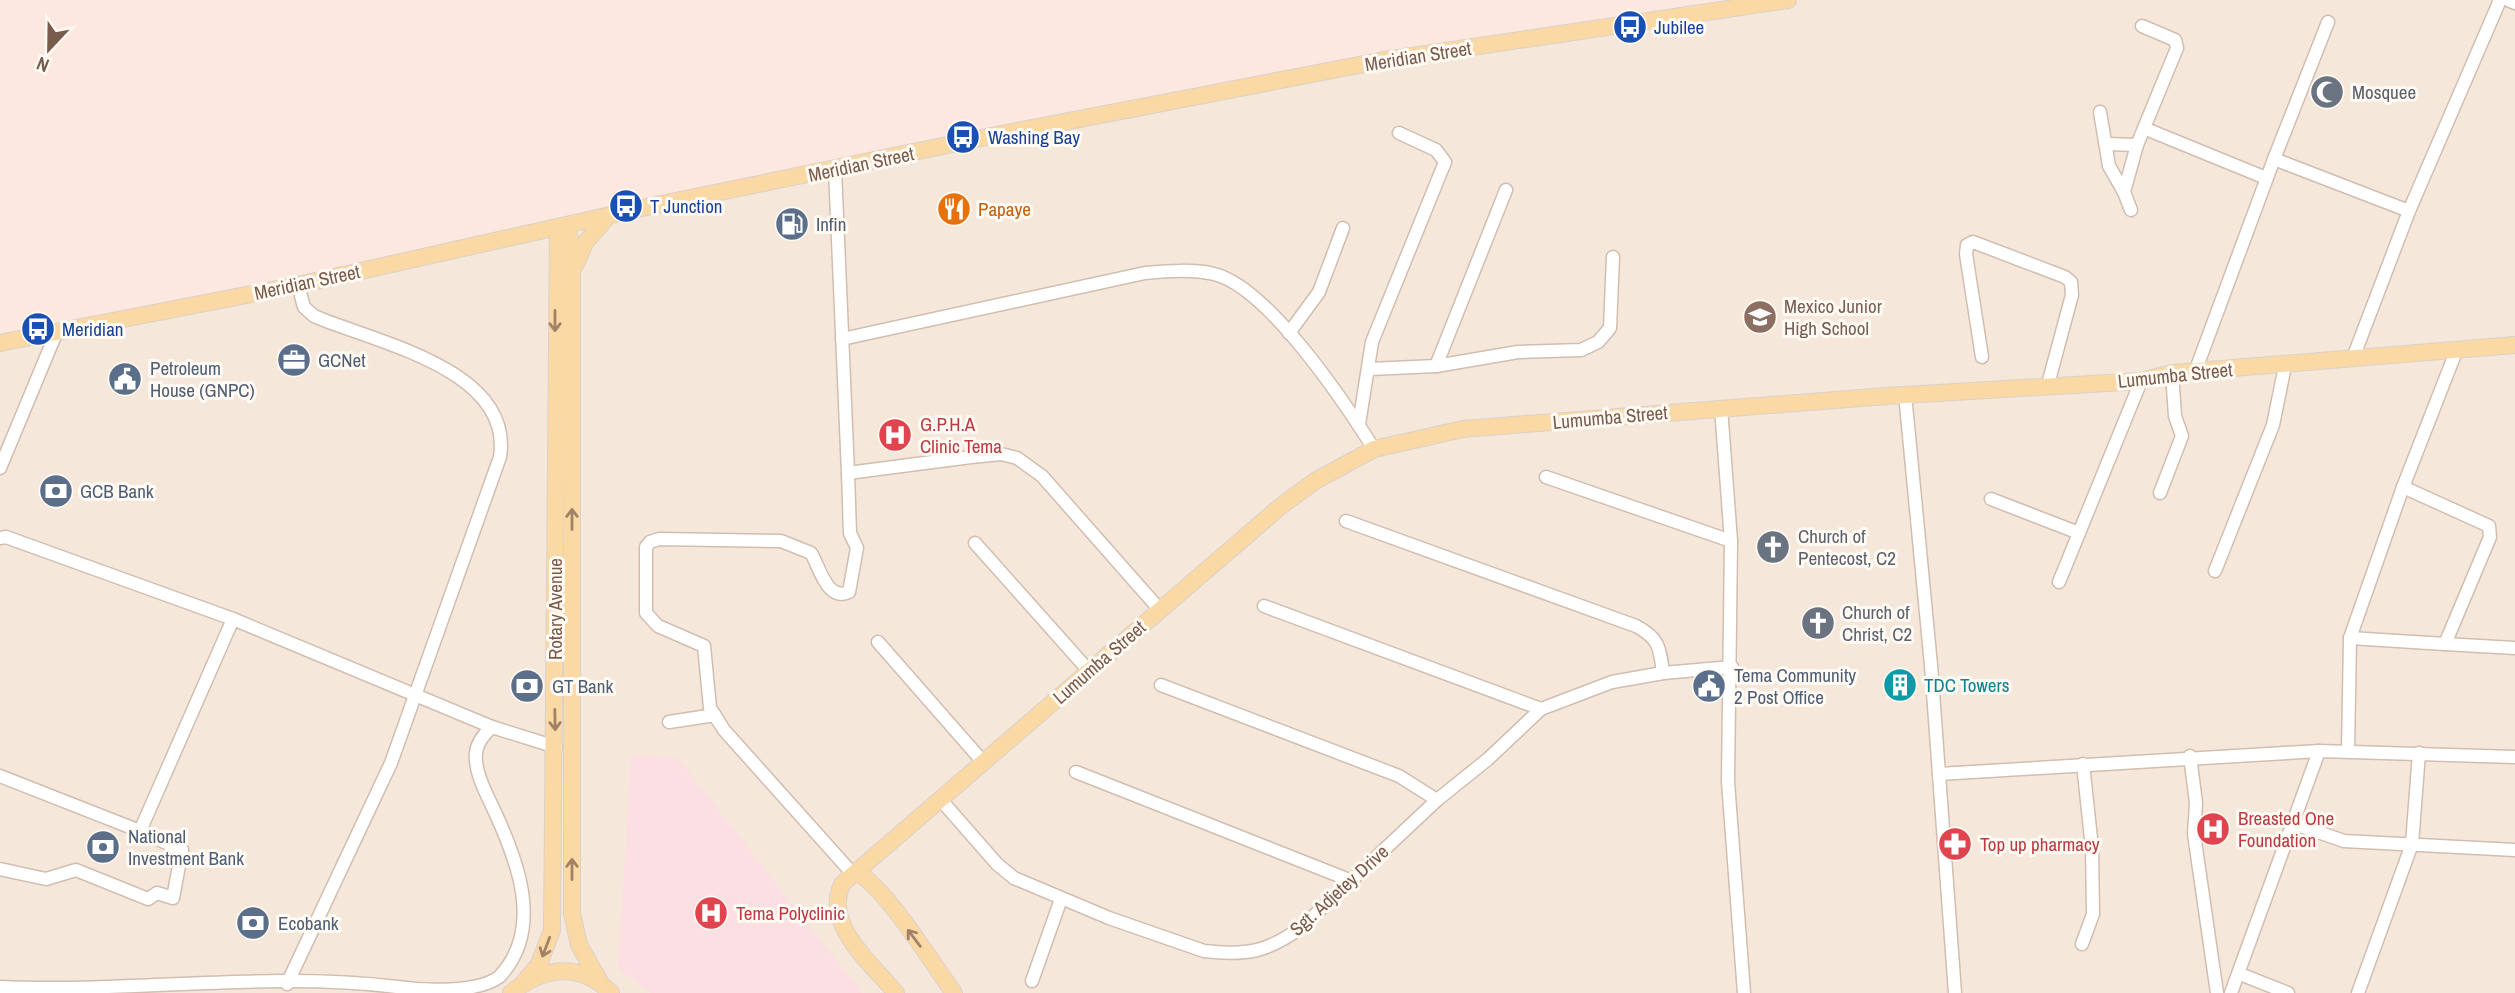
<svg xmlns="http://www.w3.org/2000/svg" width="2515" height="993" viewBox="0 0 2515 993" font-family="'Archivo Narrow',sans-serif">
	<rect width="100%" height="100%" fill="#fdf6ec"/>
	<polygon fill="#f5e8da" points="1781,0 2515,0 2515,993 0,993 0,345 1305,78"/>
	<polygon fill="#fde8e0" points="0,0 1781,0 1305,78 0,345"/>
	<polygon fill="#fbdfe3" points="631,755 678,758 862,993 651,993 618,969"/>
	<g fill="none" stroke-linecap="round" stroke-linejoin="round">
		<g stroke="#d1beb0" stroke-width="15">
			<g id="minor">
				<polyline points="2508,0 2515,3"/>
				<polyline points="2328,22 2274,159 2409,211"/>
				<polyline points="2100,112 2109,166 2124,192"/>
				<polyline points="2146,129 2266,178"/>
				<polyline points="2107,144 2137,145"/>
				<polyline points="835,170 848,473 971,457 1001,454 1017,458 1042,476 1160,610"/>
				<polyline points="2131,210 2124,192 2137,145 2177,48 2175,40 2142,26"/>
				<polyline points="1289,333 1319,292 1343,228"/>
				<path d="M 842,339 L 1145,273 C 1168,271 1192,269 1214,274 C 1268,287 1345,403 1374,449"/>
				<polyline points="1982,357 1966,254 1967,245 1973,242 2065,277 2071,282 2072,295 2048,384"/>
				<polyline points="2353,358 2409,211 2500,0"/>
				<polyline points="1436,366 1506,190"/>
				<polyline points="1370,369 1436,366 1518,352 1581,350 1598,342 1610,328 1613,257"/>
				<polyline points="2195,372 2274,159"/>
				<polyline points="1905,394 1931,665 1955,993"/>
				<polyline points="1721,408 1731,541 1728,782 1744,993"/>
				<polyline points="1359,424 1372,342 1445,162 1436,150 1399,133"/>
				<polyline points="0,468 57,331"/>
				<path d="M 848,473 L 850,533 L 857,548 L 849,592 C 827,602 820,568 811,553 L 781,541 L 659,539 L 650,542 L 646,547 L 646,613 L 658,626 L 704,646 L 710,708 L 724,730 L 852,873"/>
				<polyline points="1546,477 1731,541"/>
				<polyline points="2160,493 2182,436 2175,416 2172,373"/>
				<polyline points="1991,499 2079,533"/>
				<path d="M 1346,521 L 1636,626 C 1659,638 1660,648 1663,673"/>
				<polyline points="0,538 6,537 233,619"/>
				<polyline points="975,543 1089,671"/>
				<polyline points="2215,571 2273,425 2285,366"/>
				<polyline points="2059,582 2141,381"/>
				<polyline points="1264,606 1541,709"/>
				<polyline points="2350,638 2445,644 2490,537 2489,526 2403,487"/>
				<polyline points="878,642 983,762"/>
				<polyline points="2445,644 2515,648"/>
				<polyline points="1161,685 1399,776 1437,800"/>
				<polyline points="669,722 715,715"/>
				<polyline points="2348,751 2350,638 2403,487 2457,349"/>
				<polyline points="2190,756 2196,803 2194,834 2217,993"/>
				<polyline points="1076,772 1352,881"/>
				<polyline points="1939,774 2319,751 2515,757"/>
				<polyline points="0,776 140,831 233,619 492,727"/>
				<path d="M 941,800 L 997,864 L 1014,878 L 1109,918 L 1204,951 C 1247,956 1268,952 1303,926 L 1437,800 L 1488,759 L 1541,709 L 1612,682 L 1663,673 L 1732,667"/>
				<polyline points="2292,823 2344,841 2515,850"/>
				<polyline points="0,869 46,879 76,870 148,899 157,893 173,898 182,850 140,831"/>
				<polyline points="2082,944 2093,914 2092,848 2083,764"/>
				<polyline points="2240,974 2288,993"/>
				<polyline points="1032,981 1061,899"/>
				<path d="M 287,984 L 391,763 L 500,457 C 514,369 374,342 314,316 L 304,307 L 298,285"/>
				<path d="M 0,987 C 132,993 266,971 397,987 C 425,991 477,993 499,977 C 545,929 517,859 493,808 C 486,793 474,771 476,753 C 477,742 484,734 492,727 L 556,747"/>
				<polyline points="2231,993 2319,751"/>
				<polyline points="2358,993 2412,844 2419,753"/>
			</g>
		</g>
		<g stroke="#dad1cd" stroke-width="18">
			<g id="major">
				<polyline points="568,226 572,255 572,913 579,945 599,980"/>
				<polyline points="575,266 585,243 609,215"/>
				<polyline points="0,343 298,285 642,208 986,137 1385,60 1788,0"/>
				<path d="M 857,872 C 890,893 929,959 954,993"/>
				<polyline points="524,982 539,964 552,930 558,228"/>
				<path d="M 511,993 C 542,967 581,961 611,993"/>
				<path d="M 896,993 C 872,964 823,925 842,884 L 1281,506 L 1315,481 L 1374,449 L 1463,429 L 1887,396 L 2141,381 L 2172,373 L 2515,345"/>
			</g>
		</g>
		<use href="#minor" stroke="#fff" stroke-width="12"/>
		<use href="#major" stroke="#fbd9a5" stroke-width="16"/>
	</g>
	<defs><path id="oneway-shaft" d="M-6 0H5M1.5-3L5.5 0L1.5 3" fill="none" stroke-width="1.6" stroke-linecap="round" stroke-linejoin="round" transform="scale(1.75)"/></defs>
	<g stroke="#a18267">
		<use href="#oneway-shaft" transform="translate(555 321) rotate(90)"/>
		<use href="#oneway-shaft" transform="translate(572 519) rotate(-90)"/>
		<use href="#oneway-shaft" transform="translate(555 720) rotate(89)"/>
		<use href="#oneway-shaft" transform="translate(572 869) rotate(-90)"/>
		<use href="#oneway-shaft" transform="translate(914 938) rotate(-127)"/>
		<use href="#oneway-shaft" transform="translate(546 947) rotate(111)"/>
	</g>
	<defs>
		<g id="bus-disc" transform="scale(1.75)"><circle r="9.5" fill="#1a4fb4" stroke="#fffaf3"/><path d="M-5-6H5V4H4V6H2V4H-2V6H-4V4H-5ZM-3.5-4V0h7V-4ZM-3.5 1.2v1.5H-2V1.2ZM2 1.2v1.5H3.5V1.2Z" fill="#fff"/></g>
		<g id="mosque-disc" transform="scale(1.75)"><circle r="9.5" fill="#6b7280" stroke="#fffaf3"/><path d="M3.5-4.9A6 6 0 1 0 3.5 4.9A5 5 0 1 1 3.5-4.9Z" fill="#fff"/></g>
		<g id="restaurant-disc" transform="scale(1.75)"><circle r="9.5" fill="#e8710a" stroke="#fffaf3"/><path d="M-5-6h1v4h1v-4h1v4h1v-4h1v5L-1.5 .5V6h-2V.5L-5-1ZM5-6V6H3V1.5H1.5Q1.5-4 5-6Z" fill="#fff"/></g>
		<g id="fuel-disc" transform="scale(1.75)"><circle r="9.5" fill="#5c6f8a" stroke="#fffaf3"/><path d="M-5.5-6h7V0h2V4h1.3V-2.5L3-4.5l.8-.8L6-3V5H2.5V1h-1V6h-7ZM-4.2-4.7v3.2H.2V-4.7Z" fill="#fff"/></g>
		<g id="school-disc" transform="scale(1.75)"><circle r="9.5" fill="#8d6e63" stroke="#fffaf3"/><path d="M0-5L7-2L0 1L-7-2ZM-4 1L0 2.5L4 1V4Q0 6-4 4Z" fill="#fff"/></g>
		<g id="office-disc" transform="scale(1.75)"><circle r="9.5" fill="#5c6f8a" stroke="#fffaf3"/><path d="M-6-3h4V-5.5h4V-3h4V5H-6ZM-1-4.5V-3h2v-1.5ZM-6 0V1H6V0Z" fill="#fff"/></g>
		<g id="civic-disc" transform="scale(1.75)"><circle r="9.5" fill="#5c6f8a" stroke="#fffaf3"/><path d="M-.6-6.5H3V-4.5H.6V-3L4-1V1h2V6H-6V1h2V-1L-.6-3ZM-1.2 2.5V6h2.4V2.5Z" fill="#fff"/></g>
		<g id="hospital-disc" transform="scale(1.75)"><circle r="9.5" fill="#e0444e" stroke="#fffaf3"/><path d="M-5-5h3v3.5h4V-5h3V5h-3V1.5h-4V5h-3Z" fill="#fff"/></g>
		<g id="bank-disc" transform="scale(1.75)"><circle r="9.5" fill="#5c6f8a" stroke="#fffaf3"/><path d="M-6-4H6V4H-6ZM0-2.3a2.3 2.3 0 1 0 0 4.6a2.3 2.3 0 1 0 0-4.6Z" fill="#fff"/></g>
		<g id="church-disc" transform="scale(1.75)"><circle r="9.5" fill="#6b7280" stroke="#fffaf3"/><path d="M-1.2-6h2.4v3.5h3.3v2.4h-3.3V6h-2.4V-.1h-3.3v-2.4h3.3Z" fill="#fff"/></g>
		<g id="building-disc" transform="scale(1.75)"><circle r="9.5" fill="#0f9aa8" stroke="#fffaf3"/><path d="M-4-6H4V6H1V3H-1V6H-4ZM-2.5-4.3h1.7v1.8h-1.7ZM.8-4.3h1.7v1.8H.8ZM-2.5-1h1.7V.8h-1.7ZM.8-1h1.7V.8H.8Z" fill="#fff"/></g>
		<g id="pharmacy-disc" transform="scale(1.75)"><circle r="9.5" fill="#e0444e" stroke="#fffaf3"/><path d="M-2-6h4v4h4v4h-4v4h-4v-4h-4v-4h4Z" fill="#fff"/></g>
	</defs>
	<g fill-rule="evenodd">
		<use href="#bus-disc" x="1630" y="27"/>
		<use href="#mosque-disc" x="2327" y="92"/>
		<use href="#bus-disc" x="963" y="137"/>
		<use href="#bus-disc" x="626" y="206"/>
		<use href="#restaurant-disc" x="954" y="209"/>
		<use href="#fuel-disc" x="792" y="224"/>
		<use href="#school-disc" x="1760" y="317"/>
		<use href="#bus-disc" x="38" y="329"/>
		<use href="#office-disc" x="294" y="360"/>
		<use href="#civic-disc" x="125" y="379"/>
		<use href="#hospital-disc" x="895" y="435"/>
		<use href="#bank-disc" x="56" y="491"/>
		<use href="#church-disc" x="1773" y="547"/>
		<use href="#church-disc" x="1818" y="623"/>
		<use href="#building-disc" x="1900" y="685"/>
		<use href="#bank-disc" x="527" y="686"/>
		<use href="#civic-disc" x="1709" y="686"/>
		<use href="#hospital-disc" x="2213" y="829"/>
		<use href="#pharmacy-disc" x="1955" y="844"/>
		<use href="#bank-disc" x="103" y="847"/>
		<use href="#hospital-disc" x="711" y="913"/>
		<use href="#bank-disc" x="253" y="923"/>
	</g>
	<g text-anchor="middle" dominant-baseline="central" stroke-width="6" stroke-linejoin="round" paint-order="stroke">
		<g font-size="19" fill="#164399" stroke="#fffaf3" text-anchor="start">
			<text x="1654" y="27">Jubilee</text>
			<text x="988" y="137">Washing Bay</text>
			<text x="650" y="206">T Junction</text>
			<text x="62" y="329">Meridian</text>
		</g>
		<g font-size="19" fill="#7a5c4d" stroke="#fffaf3">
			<text transform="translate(1418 56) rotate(-9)">Meridian Street</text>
			<text transform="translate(861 164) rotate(-12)">Meridian Street</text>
			<text transform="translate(307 282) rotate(-12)">Meridian Street</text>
			<text transform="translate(2175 375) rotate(-6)">Lumumba Street</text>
			<text transform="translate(1610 417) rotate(-5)">Lumumba Street</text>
			<text transform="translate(555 609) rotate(-90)">Rotary Avenue</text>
			<text transform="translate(1099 662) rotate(-41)">Lumumba Street</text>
			<text transform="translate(1339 890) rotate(-42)">Sgt. Adjetey Drive</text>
		</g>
		<g font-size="19" fill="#5b616d" stroke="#fffaf3" text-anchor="start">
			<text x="2352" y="92">Mosquee</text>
			<text x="1798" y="536">Church of<tspan x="1798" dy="22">Pentecost, C2</tspan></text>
			<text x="1842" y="612">Church of<tspan x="1842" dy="22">Christ, C2</tspan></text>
		</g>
		<g font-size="19" fill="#c56008" stroke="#fffaf3" text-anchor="start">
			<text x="978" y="209">Papaye</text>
		</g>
		<g font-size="19" fill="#4e5e75" stroke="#fffaf3" text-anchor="start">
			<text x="816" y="224">Infin</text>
			<text x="318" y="360">GCNet</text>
			<text x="150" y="368">Petroleum<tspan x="150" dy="22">House (GNPC)</tspan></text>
			<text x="80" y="491">GCB Bank</text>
			<text x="1734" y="675">Tema Community<tspan x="1734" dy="22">2 Post Office</tspan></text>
			<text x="552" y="686">GT Bank</text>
			<text x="128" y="836">National<tspan x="128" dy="22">Investment Bank</tspan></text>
			<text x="278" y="923">Ecobank</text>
		</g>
		<g font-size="19" fill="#785e54" stroke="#fffaf3" text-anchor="start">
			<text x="1784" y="306">Mexico Junior<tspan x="1784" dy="22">High School</tspan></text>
		</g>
		<g font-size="19" fill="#be3a42" stroke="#fffaf3" text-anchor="start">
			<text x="920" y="424">G.P.H.A<tspan x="920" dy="22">Clinic Tema</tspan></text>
			<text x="2238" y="818">Breasted One<tspan x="2238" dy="22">Foundation</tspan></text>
			<text x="1980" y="844">Top up pharmacy</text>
			<text x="736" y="913">Tema Polyclinic</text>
		</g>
		<g font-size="19" fill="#0d838f" stroke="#fffaf3" text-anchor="start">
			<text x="1924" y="685">TDC Towers</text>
		</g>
	</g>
	<g transform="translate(49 49) rotate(202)" stroke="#fffaf3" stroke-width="5" paint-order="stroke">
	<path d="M0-5L12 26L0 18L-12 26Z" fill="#7a5c4d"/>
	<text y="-10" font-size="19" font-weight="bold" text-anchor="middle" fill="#7a5c4d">N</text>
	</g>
</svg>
